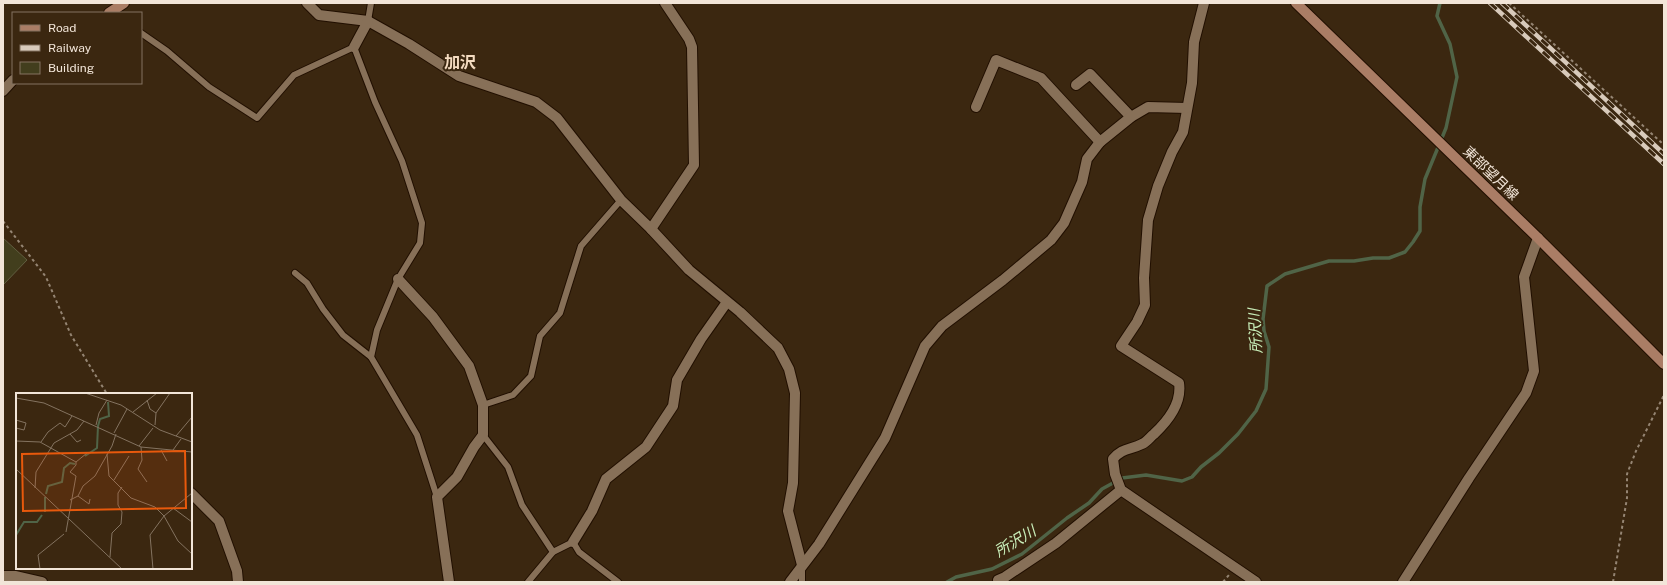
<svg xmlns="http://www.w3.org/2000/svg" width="1667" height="585" viewBox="0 0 1667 585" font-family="'Public Sans','Noto Sans JP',sans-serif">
	<rect width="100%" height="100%" fill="#3b2710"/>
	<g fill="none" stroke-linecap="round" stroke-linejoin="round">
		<polyline stroke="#506447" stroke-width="3.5" points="947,582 956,577 992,569 1022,554 1067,518 1089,503 1102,489 1122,478 1146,475 1182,481 1192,477 1201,467 1219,453 1238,434 1256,411 1266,389 1269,347 1264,331 1263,319 1267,286 1285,274 1329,261 1354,261 1373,258 1389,258 1405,252 1413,242 1420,231 1420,207 1425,179 1446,128 1457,77 1450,44 1437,16 1440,3"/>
	</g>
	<polygon fill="#423e1d" stroke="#615e40" points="3,238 27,260 3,285"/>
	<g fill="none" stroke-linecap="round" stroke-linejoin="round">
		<g stroke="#210f00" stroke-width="8">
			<g id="lane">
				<polyline points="368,21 371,3"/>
				<polyline points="141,33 167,51 209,87 257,118 294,75 354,47 375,102 402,161 422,223 420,243 398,279 377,330 371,357 417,435 437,497"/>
				<polyline points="295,273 307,283 323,309 343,335 371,357"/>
				<polyline points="483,405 513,395 531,376 540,336 560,313 581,246 621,200"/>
				<polyline points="483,435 508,467 522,505 553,552"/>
				<polyline points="802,568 802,582"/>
				<polyline points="528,582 553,552 573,542 579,552 618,582"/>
			</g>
		</g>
		<g stroke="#210f00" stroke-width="12">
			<g id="street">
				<polyline points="307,3 319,15 368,21 409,44 459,76 536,102 557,118 621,200 651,229 689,270 740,312 778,348 789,369 795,393 793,483 788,511 802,565"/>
				<path d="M 1204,3 L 1194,42 L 1192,83 L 1183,132 L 1172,152 L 1158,186 L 1148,220 L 1144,278 L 1145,305 L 1137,322 L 1121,346 L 1179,383 C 1182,403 1168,421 1154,434 C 1150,437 1147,442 1142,444 C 1130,450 1122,448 1113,459 L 1115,474 L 1121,490 L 1256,582"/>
				<polyline points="354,47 368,21"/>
				<polyline points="1076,85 1090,74 1131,117"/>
				<polyline points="3,91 13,80"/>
				<polyline points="976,107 996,60 1041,78 1100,142"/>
				<polyline points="651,229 694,165 692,47 689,39 665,3"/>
				<polyline points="398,279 433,317 469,366 483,405 483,435 474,447 457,477 437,497 449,582"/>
				<polyline points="191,493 219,521 237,571 238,582"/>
				<polyline points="573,542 592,511 606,479 646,447 673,406 677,380 701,339 727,302"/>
				<polyline points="3,576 16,576 42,582"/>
				<polyline points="998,580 1005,577 1056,543 1121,490"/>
				<polyline points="790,582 819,544 885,438 925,346 942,326 1003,280 1051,240 1064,223 1082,182 1087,159 1100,142 1131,117 1148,107 1187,108"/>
				<polyline points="1403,582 1469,478 1526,393 1534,371 1524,277 1538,238"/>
			</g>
		</g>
		<g stroke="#210f00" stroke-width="12">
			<g id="secondary">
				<polyline points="1296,3 1538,238 1664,364"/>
				<polyline points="109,13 124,3"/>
			</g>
		</g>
		<g stroke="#958573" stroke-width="2" stroke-dasharray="3 3" stroke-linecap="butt">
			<polyline points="1509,3 1664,145"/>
			<polyline points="3,221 46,277 71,335 107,394"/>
			<polyline points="1223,582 1229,575"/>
			<polyline points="1613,582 1627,498 1627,474 1636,451 1664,395"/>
		</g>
		<use href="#lane" stroke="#877058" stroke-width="6"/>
		<use href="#street" stroke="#877058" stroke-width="10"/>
		<use href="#secondary" stroke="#aa7d65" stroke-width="10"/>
		<g stroke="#d8cabb" stroke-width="4.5">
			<g id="rail">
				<polyline points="1490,3 1664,164"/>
				<polyline points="1502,3 1664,154"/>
			</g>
		</g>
		<use href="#rail" stroke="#3b2710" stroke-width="3" stroke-dasharray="9" stroke-linecap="butt"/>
	</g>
	<g text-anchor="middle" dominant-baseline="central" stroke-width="4" stroke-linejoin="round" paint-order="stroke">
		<g font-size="14" fill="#f2e5d8" stroke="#3b2710">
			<text transform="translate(1491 173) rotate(44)">東部望月線</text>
		</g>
		<g font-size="15" font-style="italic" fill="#c9efba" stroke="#3b2710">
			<text transform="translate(1255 331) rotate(-93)">所沢川</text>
			<text transform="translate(1015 541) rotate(-31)">所沢川</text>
		</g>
		<g font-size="16" font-weight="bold" fill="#f4dbc0" stroke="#3b2710">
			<text x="460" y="62">加沢</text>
		</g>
	</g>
	<g transform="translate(16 393)">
		<rect width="176" height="176" fill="#3b2710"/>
		<path fill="none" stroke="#506447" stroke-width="2" d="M 69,63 L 81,55 L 82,33 L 84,26 L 93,23 L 92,9M 30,101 L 32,93 L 46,89 L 48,75 L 54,70 L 59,71M 29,119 L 29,104M 0,142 L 8,129 L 21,129 L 26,122"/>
		<path fill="none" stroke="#847360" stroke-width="1" d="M 69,0 L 105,12 L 144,37 L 176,49M 0,5 L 28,10 L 125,54 L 176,59M 131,7 L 134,16 L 140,20M 117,19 L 141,0M 0,27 L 10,30 L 8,37 L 0,35M 80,32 L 83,20 L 91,7M 139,32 L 140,20 L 154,0M 98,40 L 111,16M 54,41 L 61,49 L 65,47M 160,43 L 176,24M 0,48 L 24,49 L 60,69 L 60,72 L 54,79 L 60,83 L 50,139M 25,49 L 32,39 L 44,30 L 49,34 L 56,23M 123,53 L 137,35M 125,54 L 126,67 L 122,76 L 131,89M 145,57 L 151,68M 157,57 L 165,46M 91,61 L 93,83 L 115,105 L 139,114 L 148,123 L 162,148 L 176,161M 60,69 L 71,60M 0,76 L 106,176M 98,87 L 113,63M 19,95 L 20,79 L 38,50 L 61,37 L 68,28M 62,103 L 73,111 L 74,106M 54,107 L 62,103 L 67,93 L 79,83 L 96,53 L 100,41M 157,115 L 176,129M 94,164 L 96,140 L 105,131 L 106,119 L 102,112 L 102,100 L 106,94M 24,176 L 22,162 L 48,141M 137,176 L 134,142 L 148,123 L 176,100"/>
		<path fill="#e8590c" fill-opacity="0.15" stroke="#e8590c" stroke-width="2" d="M 169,58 L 170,115 L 7,118 L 6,61 Z"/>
		<rect width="176" height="176" fill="none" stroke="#f2e5d8" stroke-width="2"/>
	</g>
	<rect width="1667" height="585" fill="none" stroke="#f2e5d8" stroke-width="8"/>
	<rect x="12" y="12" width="130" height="72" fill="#3b2710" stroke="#847360"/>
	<rect x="20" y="25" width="20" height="6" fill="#aa7d65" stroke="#847360"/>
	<text x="48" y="32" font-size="12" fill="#f2e5d8">Road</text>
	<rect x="20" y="45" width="20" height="6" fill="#d8cabb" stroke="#847360"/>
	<text x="48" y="52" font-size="12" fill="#f2e5d8">Railway</text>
	<rect x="20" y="62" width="20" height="12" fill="#423e1d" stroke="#847360"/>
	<text x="48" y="72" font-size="12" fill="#f2e5d8">Building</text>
</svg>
